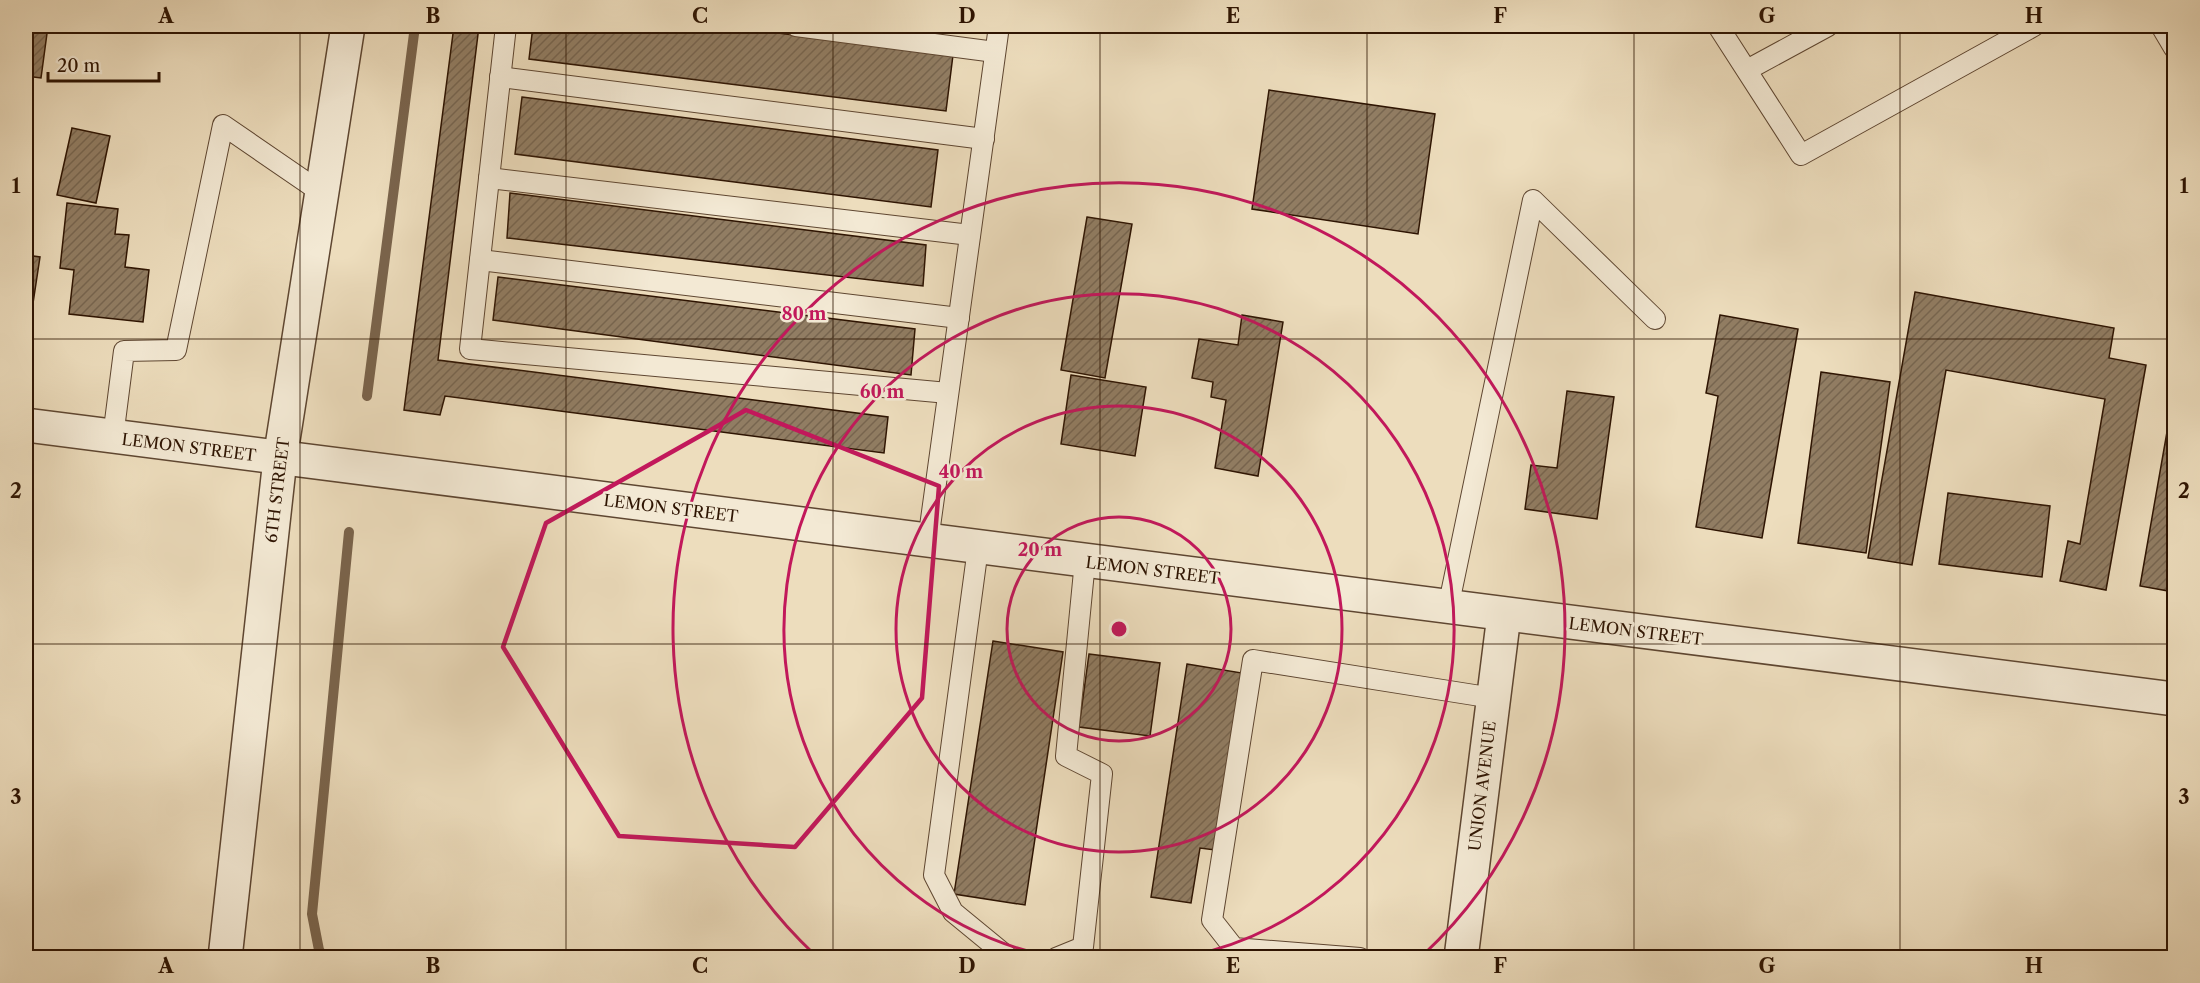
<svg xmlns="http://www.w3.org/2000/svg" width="2200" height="983" viewBox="0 0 2200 983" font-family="'Libre Caslon Text',serif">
	<defs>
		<pattern id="building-hatch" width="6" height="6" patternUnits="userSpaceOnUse" patternTransform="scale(1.5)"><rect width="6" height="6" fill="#917d63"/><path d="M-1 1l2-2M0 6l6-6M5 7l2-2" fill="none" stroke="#77654f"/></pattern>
	</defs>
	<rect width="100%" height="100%" fill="#edddbd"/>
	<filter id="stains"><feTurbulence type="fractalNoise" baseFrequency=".00333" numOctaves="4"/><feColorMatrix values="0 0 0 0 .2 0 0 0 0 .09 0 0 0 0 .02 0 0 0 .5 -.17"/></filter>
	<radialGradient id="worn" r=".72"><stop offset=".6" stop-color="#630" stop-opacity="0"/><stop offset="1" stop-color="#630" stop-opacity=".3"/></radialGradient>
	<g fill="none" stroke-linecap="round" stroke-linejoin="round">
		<g stroke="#7a644c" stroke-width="10">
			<polyline points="367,396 415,26"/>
			<polyline points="324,958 319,950 312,914 349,532"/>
		</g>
	</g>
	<g fill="url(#building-hatch)" stroke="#2e1402" stroke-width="1.5">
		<polygon points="26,26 48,26 41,78 26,76"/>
		<polygon points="454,26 479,26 438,360 888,417 884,453 445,396 440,415 404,410"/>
		<polygon points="533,26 722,26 953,55 946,111 529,59"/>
		<polygon points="26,88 32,89 26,129"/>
		<polygon points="1269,90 1435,114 1418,234 1252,209"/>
		<polygon points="522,97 938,150 931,207 515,154"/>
		<polygon points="72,128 110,136 96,203 57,195"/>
		<polygon points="510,193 926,245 923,286 507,238"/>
		<polygon points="67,203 118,209 115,234 129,235 125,267 149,270 143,322 69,314 74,270 60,268"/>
		<polygon points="1087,217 1132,224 1105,378 1061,370"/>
		<polygon points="26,255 40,257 30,323 26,323"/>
		<polygon points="498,277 915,329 911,375 493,320"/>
		<polygon points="1915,292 2114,328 2109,358 2146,365 2106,590 2060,581 2068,541 2080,544 2105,399 1946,370 1912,565 1868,558"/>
		<polygon points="1242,315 1283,322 1258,476 1215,468 1226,400 1211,397 1213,382 1192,378 1199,339 1238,345"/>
		<polygon points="1720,315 1798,329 1762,538 1696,527 1718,396 1706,393"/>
		<polygon points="1821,372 1890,382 1866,553 1798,543"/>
		<polygon points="1071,375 1146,387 1135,456 1061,444"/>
		<polygon points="1567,391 1614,397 1597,519 1525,509 1531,465 1557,468"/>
		<polygon points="2174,392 2174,592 2140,586"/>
		<polygon points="1948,493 2050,506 2042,577 1939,564"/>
		<polygon points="993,641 1063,652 1025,905 954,894"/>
		<polygon points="1089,654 1160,663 1150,736 1079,727"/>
		<polygon points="1187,664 1242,673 1215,850 1200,848 1191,903 1151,897"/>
	</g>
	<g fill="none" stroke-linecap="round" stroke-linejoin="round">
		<g stroke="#5e4631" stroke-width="22">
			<g id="service">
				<polyline points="506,26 470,349 948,393"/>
				<polyline points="796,26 995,52"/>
				<polyline points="1718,26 1801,155 2034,26"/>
				<polyline points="2161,26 2174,48"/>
				<polyline points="1747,70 1828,26"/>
				<polyline points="500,77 984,139"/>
				<polyline points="489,178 970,235"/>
				<polyline points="480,260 959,318"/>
				<polyline points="113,437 124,351 176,350 223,125 322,193"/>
				<polyline points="928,541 999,26"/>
				<polyline points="978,548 934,875 953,912 1009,958"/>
				<polyline points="1448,608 1533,200 1655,319"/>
				<polyline points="1056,958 1083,947 1102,774 1066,756 1085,561"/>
				<polyline points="1360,958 1234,948 1212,920 1253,660 1493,698"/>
			</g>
		</g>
		<g stroke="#5e4631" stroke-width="36">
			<g id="minor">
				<polyline points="225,958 280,459 348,26"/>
				<polyline points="1461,958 1504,615"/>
			</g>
		</g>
		<g stroke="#5e4631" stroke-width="36">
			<polyline id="tertiary" points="26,425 2174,699"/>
		</g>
		<use href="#service" stroke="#f3e9d4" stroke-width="20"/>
		<use href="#minor" stroke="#f3e9d4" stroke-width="33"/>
		<use href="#tertiary" stroke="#f3e9d4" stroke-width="33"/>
	</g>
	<path fill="none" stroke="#c2185b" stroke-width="4.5" stroke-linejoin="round" d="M 746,410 L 939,486 L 922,698 L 795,847 L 619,836 L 503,647 L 546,523 Z"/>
	<path fill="none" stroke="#2e1402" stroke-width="1.5" stroke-opacity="0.55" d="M 300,26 L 300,958M 566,26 L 566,958M 833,26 L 833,958M 1100,26 L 1100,958M 1367,26 L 1367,958M 1634,26 L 1634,958M 1900,26 L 1900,958M 26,339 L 2174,339M 26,644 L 2174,644"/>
	<g fill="none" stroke="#c2185b" stroke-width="3">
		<circle cx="1119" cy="629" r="112"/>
		<circle cx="1119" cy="629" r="223"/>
		<path d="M1052 957A335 335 0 1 1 1186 957"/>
		<path d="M815 955A446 446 0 1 1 1423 955"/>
	</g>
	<g text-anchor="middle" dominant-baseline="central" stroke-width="5" stroke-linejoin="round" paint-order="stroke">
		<g font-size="16" fill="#2e1402" stroke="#f3e9d4">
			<text transform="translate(189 447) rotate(7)">LEMON STREET</text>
			<text transform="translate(277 490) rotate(-83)">6TH STREET</text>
			<text transform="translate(671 508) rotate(7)">LEMON STREET</text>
			<text transform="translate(1153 570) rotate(7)">LEMON STREET</text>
			<text transform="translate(1636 631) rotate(7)">LEMON STREET</text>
			<text transform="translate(1482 786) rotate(-83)">UNION AVENUE</text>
		</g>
	</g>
	<circle cx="1119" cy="629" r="9" fill="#c2185b" stroke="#f3e9d4" stroke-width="3"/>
	<g font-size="18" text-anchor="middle" font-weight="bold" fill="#c2185b" stroke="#f3e9d4" stroke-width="5" stroke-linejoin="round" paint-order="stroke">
		<text x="804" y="320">80 m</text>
		<text x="882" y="398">60 m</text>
		<text x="961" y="478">40 m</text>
		<text x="1040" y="556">20 m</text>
	</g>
	<rect width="2200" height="983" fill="none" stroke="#edddbd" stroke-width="66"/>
	<path d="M48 72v9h111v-9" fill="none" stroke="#2e1402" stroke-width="3"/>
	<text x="57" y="72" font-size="18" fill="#2e1402" stroke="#f3e9d4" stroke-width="4.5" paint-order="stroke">20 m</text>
	<rect x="33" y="33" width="2134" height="917" fill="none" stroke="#2e1402" stroke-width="2"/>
	<g font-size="20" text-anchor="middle" font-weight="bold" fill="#2e1402">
		<text x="166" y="23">A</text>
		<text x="433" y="23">B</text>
		<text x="700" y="23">C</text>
		<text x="967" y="23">D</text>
		<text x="1233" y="23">E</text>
		<text x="1500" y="23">F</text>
		<text x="1767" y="23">G</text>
		<text x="2034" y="23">H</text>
		<text x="16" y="193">1</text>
		<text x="2184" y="193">1</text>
		<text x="16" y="498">2</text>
		<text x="2184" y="498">2</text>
		<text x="16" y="804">3</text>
		<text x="2184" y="804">3</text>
		<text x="166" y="973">A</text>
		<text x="433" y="973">B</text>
		<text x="700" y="973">C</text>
		<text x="967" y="973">D</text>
		<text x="1233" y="973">E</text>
		<text x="1500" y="973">F</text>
		<text x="1767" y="973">G</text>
		<text x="2034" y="973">H</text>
	</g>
	<rect width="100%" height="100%" filter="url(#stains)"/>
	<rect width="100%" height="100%" fill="url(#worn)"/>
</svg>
